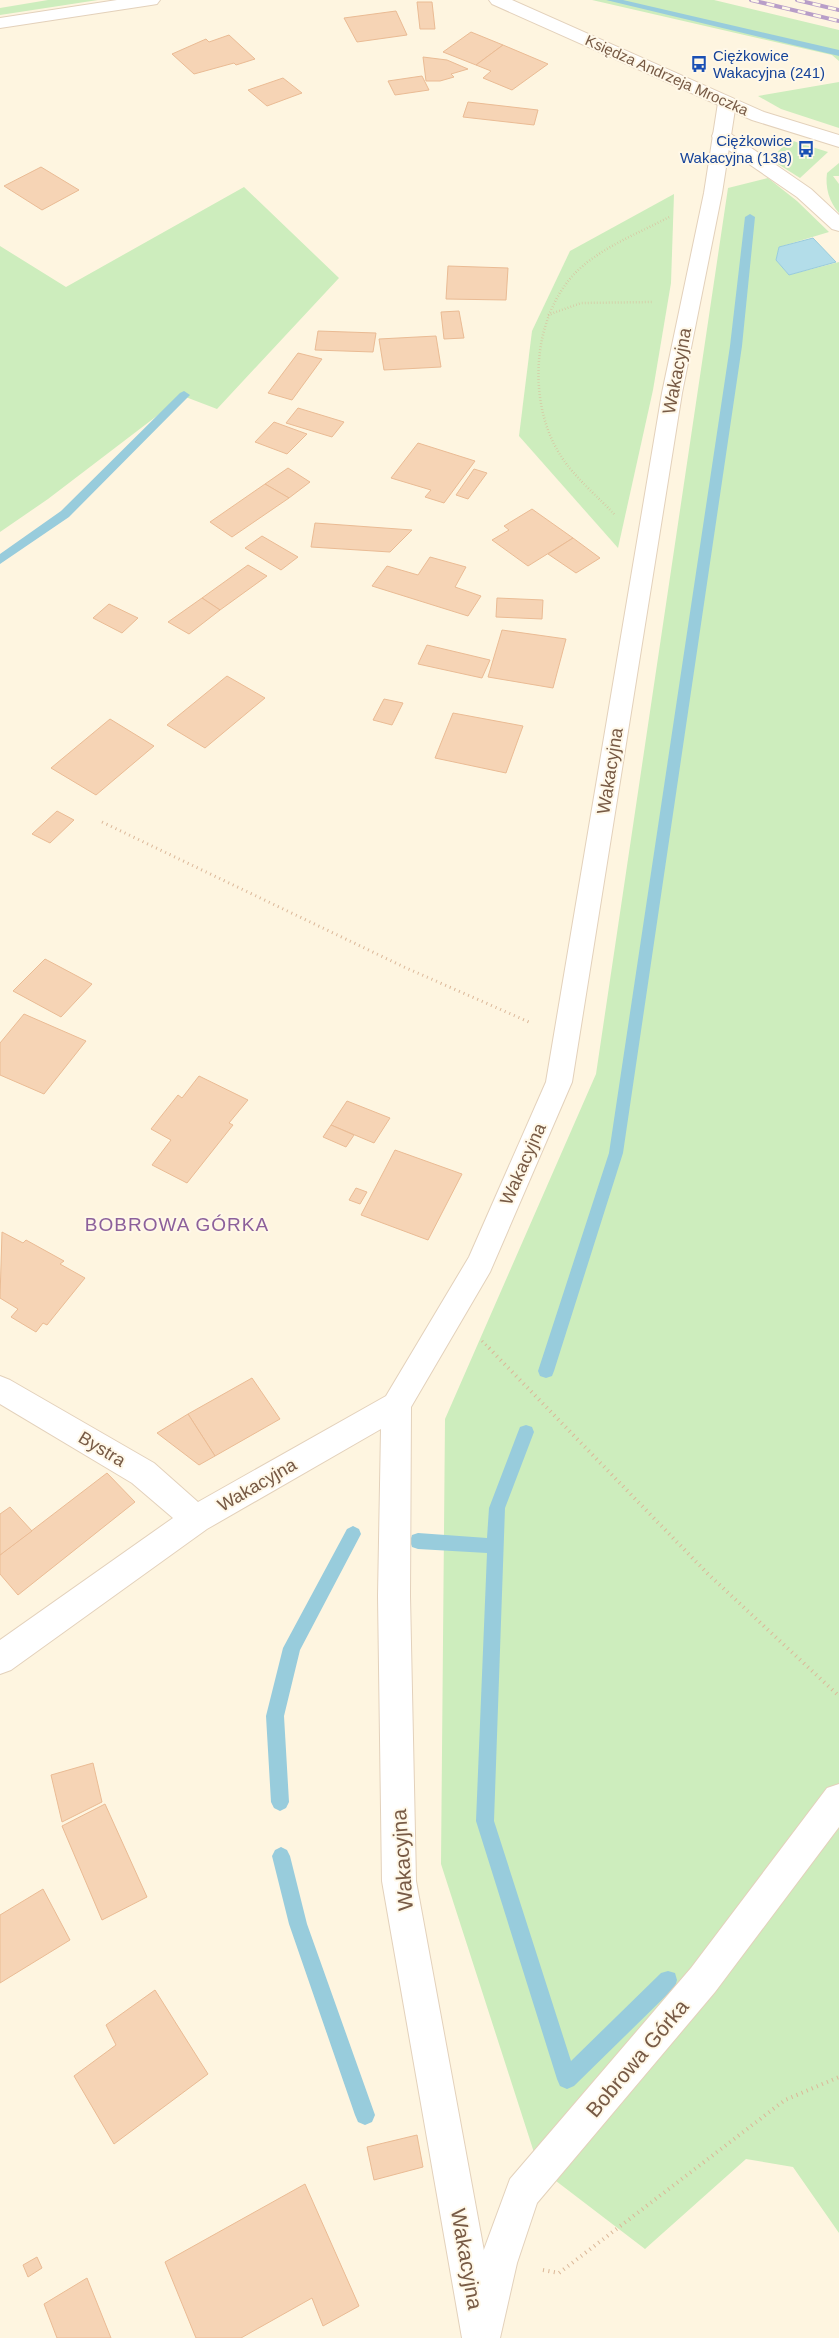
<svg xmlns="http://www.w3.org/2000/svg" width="839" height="2338" viewBox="0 0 839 2338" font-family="Helvetica,sans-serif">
	<rect width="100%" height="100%" fill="#fef5e0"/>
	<g fill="#cdedbd">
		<polygon points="48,0 98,0 0,15 0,8"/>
		<polygon points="592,0 714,0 839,30 839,61 832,55"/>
		<polygon points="839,82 839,128 781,109 758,96"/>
		<polygon points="790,140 828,152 800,178 770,159"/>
		<path d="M 839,163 L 839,176 L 833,176 L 839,184 L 839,213 C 829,202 825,187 827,173 Z"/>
		<polygon points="768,178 797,201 829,232 779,247 776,260 789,275 839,262 839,2233 793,2167 746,2159 645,2249 539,2168 441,1864 445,1419 596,1074 728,188"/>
		<polygon points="244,187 339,278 217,409 183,396 48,499 0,532 0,246 66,287"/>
		<polygon points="674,194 671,283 653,390 618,548 519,436 532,331 570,251"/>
	</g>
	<polygon fill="#b3dde9" stroke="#98ccdc" points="813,238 836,262 789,275 776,260 779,247"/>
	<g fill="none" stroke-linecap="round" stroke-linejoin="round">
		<g fill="#98ccdc" fill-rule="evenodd">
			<polygon points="606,0 623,0 839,50 839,56"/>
			<polygon points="750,214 755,217 742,346 623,1153 554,1371 552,1376 546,1378 540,1376 538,1371 609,1153 730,346 745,217"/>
			<polygon points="184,391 190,395 188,397 69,517 0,564 0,554 61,511 180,393"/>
			<polygon points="526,1425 532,1427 534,1432 505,1508 494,1821 571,2061 661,1973 668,1971 675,1973 677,1980 675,1987 574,2086 567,2089 560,2086 557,2079 476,1821 487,1553 418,1549 412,1547 410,1541 412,1535 418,1533 487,1538 489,1508 518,1432 520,1427"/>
			<polygon points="353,1526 359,1529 361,1534 300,1650 284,1716 289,1802 286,1808 280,1811 274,1808 271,1802 266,1716 283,1648 347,1529"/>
			<polygon points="281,1847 287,1850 290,1856 307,1924 375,2115 372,2122 365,2125 358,2122 355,2115 289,1924 272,1856 275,1850"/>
		</g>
	</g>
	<g fill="#f6d4b5" stroke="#eabb94">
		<polygon points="417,2 432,2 435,29 420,29"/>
		<polygon points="396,11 407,35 357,42 344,18"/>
		<polygon points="471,32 503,45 476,65 443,52"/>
		<polygon points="229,35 255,59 236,65 234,63 194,74 172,54 206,39 209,42"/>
		<polygon points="503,45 548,64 512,90 483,78 491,71 476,65"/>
		<polygon points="423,57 447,60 468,69 451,74 454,77 440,81 426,81"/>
		<polygon points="422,76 429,90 395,95 388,81"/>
		<polygon points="283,78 302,93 267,106 248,90"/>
		<polygon points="468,102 538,110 534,125 463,117"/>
		<polygon points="41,167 79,190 42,210 4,186"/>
		<polygon points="448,266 508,268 506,300 446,299"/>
		<polygon points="459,311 464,338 444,339 441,312"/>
		<polygon points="318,331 376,333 373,352 315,350"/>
		<polygon points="436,336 441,367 384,370 379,339"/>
		<polygon points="298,353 322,359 292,400 268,393"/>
		<polygon points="298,408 344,422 332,437 286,423"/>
		<polygon points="274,422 307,434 287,454 255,442"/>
		<polygon points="418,443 475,461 444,503 425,497 431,490 391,478"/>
		<polygon points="288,468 310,482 289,498 265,484"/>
		<polygon points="474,469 487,473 468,499 456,495"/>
		<polygon points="265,484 289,498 232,537 210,522"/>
		<polygon points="532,509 573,538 528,566 492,540 509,530 504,526"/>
		<polygon points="315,523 412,530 390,552 311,547"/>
		<polygon points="262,536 298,557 281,570 245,548"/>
		<polygon points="573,538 600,558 576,573 548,554"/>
		<polygon points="430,557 466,567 455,587 481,596 468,616 372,586 387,566 418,575"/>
		<polygon points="248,565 267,576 220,610 202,598"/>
		<polygon points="202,598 220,610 189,634 168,622"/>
		<polygon points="497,598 543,600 542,619 496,617"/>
		<polygon points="109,604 138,618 122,633 93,618"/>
		<polygon points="502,630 566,639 553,688 488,677"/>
		<polygon points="427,645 490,660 482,678 418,664"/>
		<polygon points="227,676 265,698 205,748 167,725"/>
		<polygon points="384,699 403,703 392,725 373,720"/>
		<polygon points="453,713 523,726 506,773 435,758"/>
		<polygon points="110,719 154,746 96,795 51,768"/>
		<polygon points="57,811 74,820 50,843 32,834"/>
		<polygon points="45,959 92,984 61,1017 13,991"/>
		<polygon points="24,1014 86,1041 44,1094 0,1075 0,1043"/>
		<polygon points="199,1076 248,1100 229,1123 233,1125 187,1183 152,1165 171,1140 151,1129 178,1095 182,1098"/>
		<polygon points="347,1101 390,1118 374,1143 331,1125"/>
		<polygon points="331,1125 354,1135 346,1147 323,1137"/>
		<polygon points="395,1150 462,1174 428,1240 361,1215"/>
		<polygon points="356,1188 367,1192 360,1204 349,1200"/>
		<polygon points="2,1232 23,1243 26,1240 64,1261 60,1264 85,1278 47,1325 43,1323 36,1332 11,1317 18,1309 0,1298"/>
		<polygon points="252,1378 280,1419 215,1456 188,1414"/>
		<polygon points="188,1414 215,1456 199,1465 157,1433"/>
		<polygon points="107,1473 135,1502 18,1595 0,1574 0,1555"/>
		<polygon points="10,1507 32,1531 0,1555 0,1514"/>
		<polygon points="93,1763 102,1802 62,1822 51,1775"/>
		<polygon points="105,1804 147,1897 102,1920 62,1826"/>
		<polygon points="43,1889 70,1940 0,1983 0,1915"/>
		<polygon points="155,1990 208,2074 114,2144 74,2076 116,2045 106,2025"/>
		<polygon points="417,2135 423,2167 374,2180 367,2147"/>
		<polygon points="305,2184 359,2306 323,2326 312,2298 241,2338 196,2338 165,2262"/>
		<polygon points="37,2257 42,2268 28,2277 23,2265"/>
		<polygon points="87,2278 111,2338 57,2338 44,2304"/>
	</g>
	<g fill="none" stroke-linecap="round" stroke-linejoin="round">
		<g stroke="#e3d1bb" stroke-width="2">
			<g id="service">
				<polygon points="721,130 728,132 811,189 839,215 839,231 832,229 797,197 714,140 712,136 714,132"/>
				<polygon points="839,1784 839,1827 715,1992 537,2203 517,2263 500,2338 462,2338 479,2263 510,2179 691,1968 827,1788"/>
			</g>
		</g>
		<g stroke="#e3d1bb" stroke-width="2">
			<polygon id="minor" points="727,98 733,99 736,103 722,193 682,393 572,1082 490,1272 411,1407 410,1596 416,1881 500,2338 462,2338 382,1881 378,1596 381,1429 207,1529 11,1670 0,1674 0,1640 173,1518 132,1483 0,1404 0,1376 10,1380 154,1463 198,1502 386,1396 469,1257 546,1082 662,393 704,193 718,103 721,99"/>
		</g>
		<g stroke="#e3d1bb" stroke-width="2">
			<g id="tertiary">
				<polygon points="117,0 160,0 157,4 151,5 0,28 0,18"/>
				<polygon points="489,0 512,0 764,112 839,135 839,147 752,120 492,4"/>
			</g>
		</g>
		<g stroke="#dbb798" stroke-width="2.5" stroke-dasharray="0.5 2.5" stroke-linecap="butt">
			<polyline points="548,315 581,303 653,302"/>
			<path d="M 614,514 C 598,497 578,480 565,462 C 528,412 530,328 569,280 C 593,250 638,234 671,216"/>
		</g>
		<g stroke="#dbb798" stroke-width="3" stroke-dasharray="1 4" stroke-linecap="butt">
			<polyline points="102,822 404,967 529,1022"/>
			<polyline points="482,1341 490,1349"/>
		</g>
		<g stroke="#dbb798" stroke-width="4" stroke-dasharray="1 4.5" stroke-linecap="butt">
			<polyline points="489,1348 708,1574 839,1696"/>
			<polyline points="543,2270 559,2273 785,2100 839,2077"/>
		</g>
		<use href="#service" fill="#fff" fill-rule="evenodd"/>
		<use href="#minor" fill="#fff" fill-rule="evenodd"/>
		<use href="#tertiary" fill="#fff" fill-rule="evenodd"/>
		<g stroke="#b89ec8" stroke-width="4">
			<g id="rail">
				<polyline points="751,0 839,21"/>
				<polyline points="797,0 839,10"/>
			</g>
		</g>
		<use href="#rail" stroke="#fff8e8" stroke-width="2.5" stroke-dasharray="8" stroke-linecap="butt"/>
	</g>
	<defs>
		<g id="bus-bare" transform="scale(1.35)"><path d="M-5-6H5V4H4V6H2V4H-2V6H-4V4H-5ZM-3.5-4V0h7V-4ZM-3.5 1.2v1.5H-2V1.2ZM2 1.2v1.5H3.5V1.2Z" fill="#1a4fb4" stroke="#fff8e8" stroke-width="2.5" paint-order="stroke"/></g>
	</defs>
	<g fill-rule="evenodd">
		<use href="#bus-bare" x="699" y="64"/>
		<use href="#bus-bare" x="806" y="149"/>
	</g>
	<g text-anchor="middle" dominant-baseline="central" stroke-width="4" stroke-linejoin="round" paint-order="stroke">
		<g font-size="15" fill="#164399" stroke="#fff8e8" text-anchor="start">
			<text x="713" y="55">Ciężkowice<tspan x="713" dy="17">Wakacyjna (241)</tspan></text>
			<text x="792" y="140" text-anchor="end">Ciężkowice<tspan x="792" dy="17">Wakacyjna (138)</tspan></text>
		</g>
		<g font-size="15" fill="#775a45" stroke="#fff8e8">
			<text transform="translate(667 75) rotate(24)">Księdza Andrzeja Mroczka</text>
		</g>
		<g font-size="18" fill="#775a45" stroke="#fff8e8">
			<text transform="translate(677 371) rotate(-79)">Wakacyjna</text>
			<text transform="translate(610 771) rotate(-81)">Wakacyjna</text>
			<text transform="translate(523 1164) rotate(-66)">Wakacyjna</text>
			<text transform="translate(102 1449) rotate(31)">Bystra</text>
			<text transform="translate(257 1485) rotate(-30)">Wakacyjna</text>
		</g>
		<g font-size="19" letter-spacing="1" fill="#8c609b" stroke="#fff8e8">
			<text x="177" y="1224">BOBROWA GÓRKA</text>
		</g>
		<g font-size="21" fill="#775a45" stroke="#fff8e8">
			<text transform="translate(402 1860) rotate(-94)">Wakacyjna</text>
			<text transform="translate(637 2058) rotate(-50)">Bobrowa Górka</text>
			<text transform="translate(467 2259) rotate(80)">Wakacyjna</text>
		</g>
	</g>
</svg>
